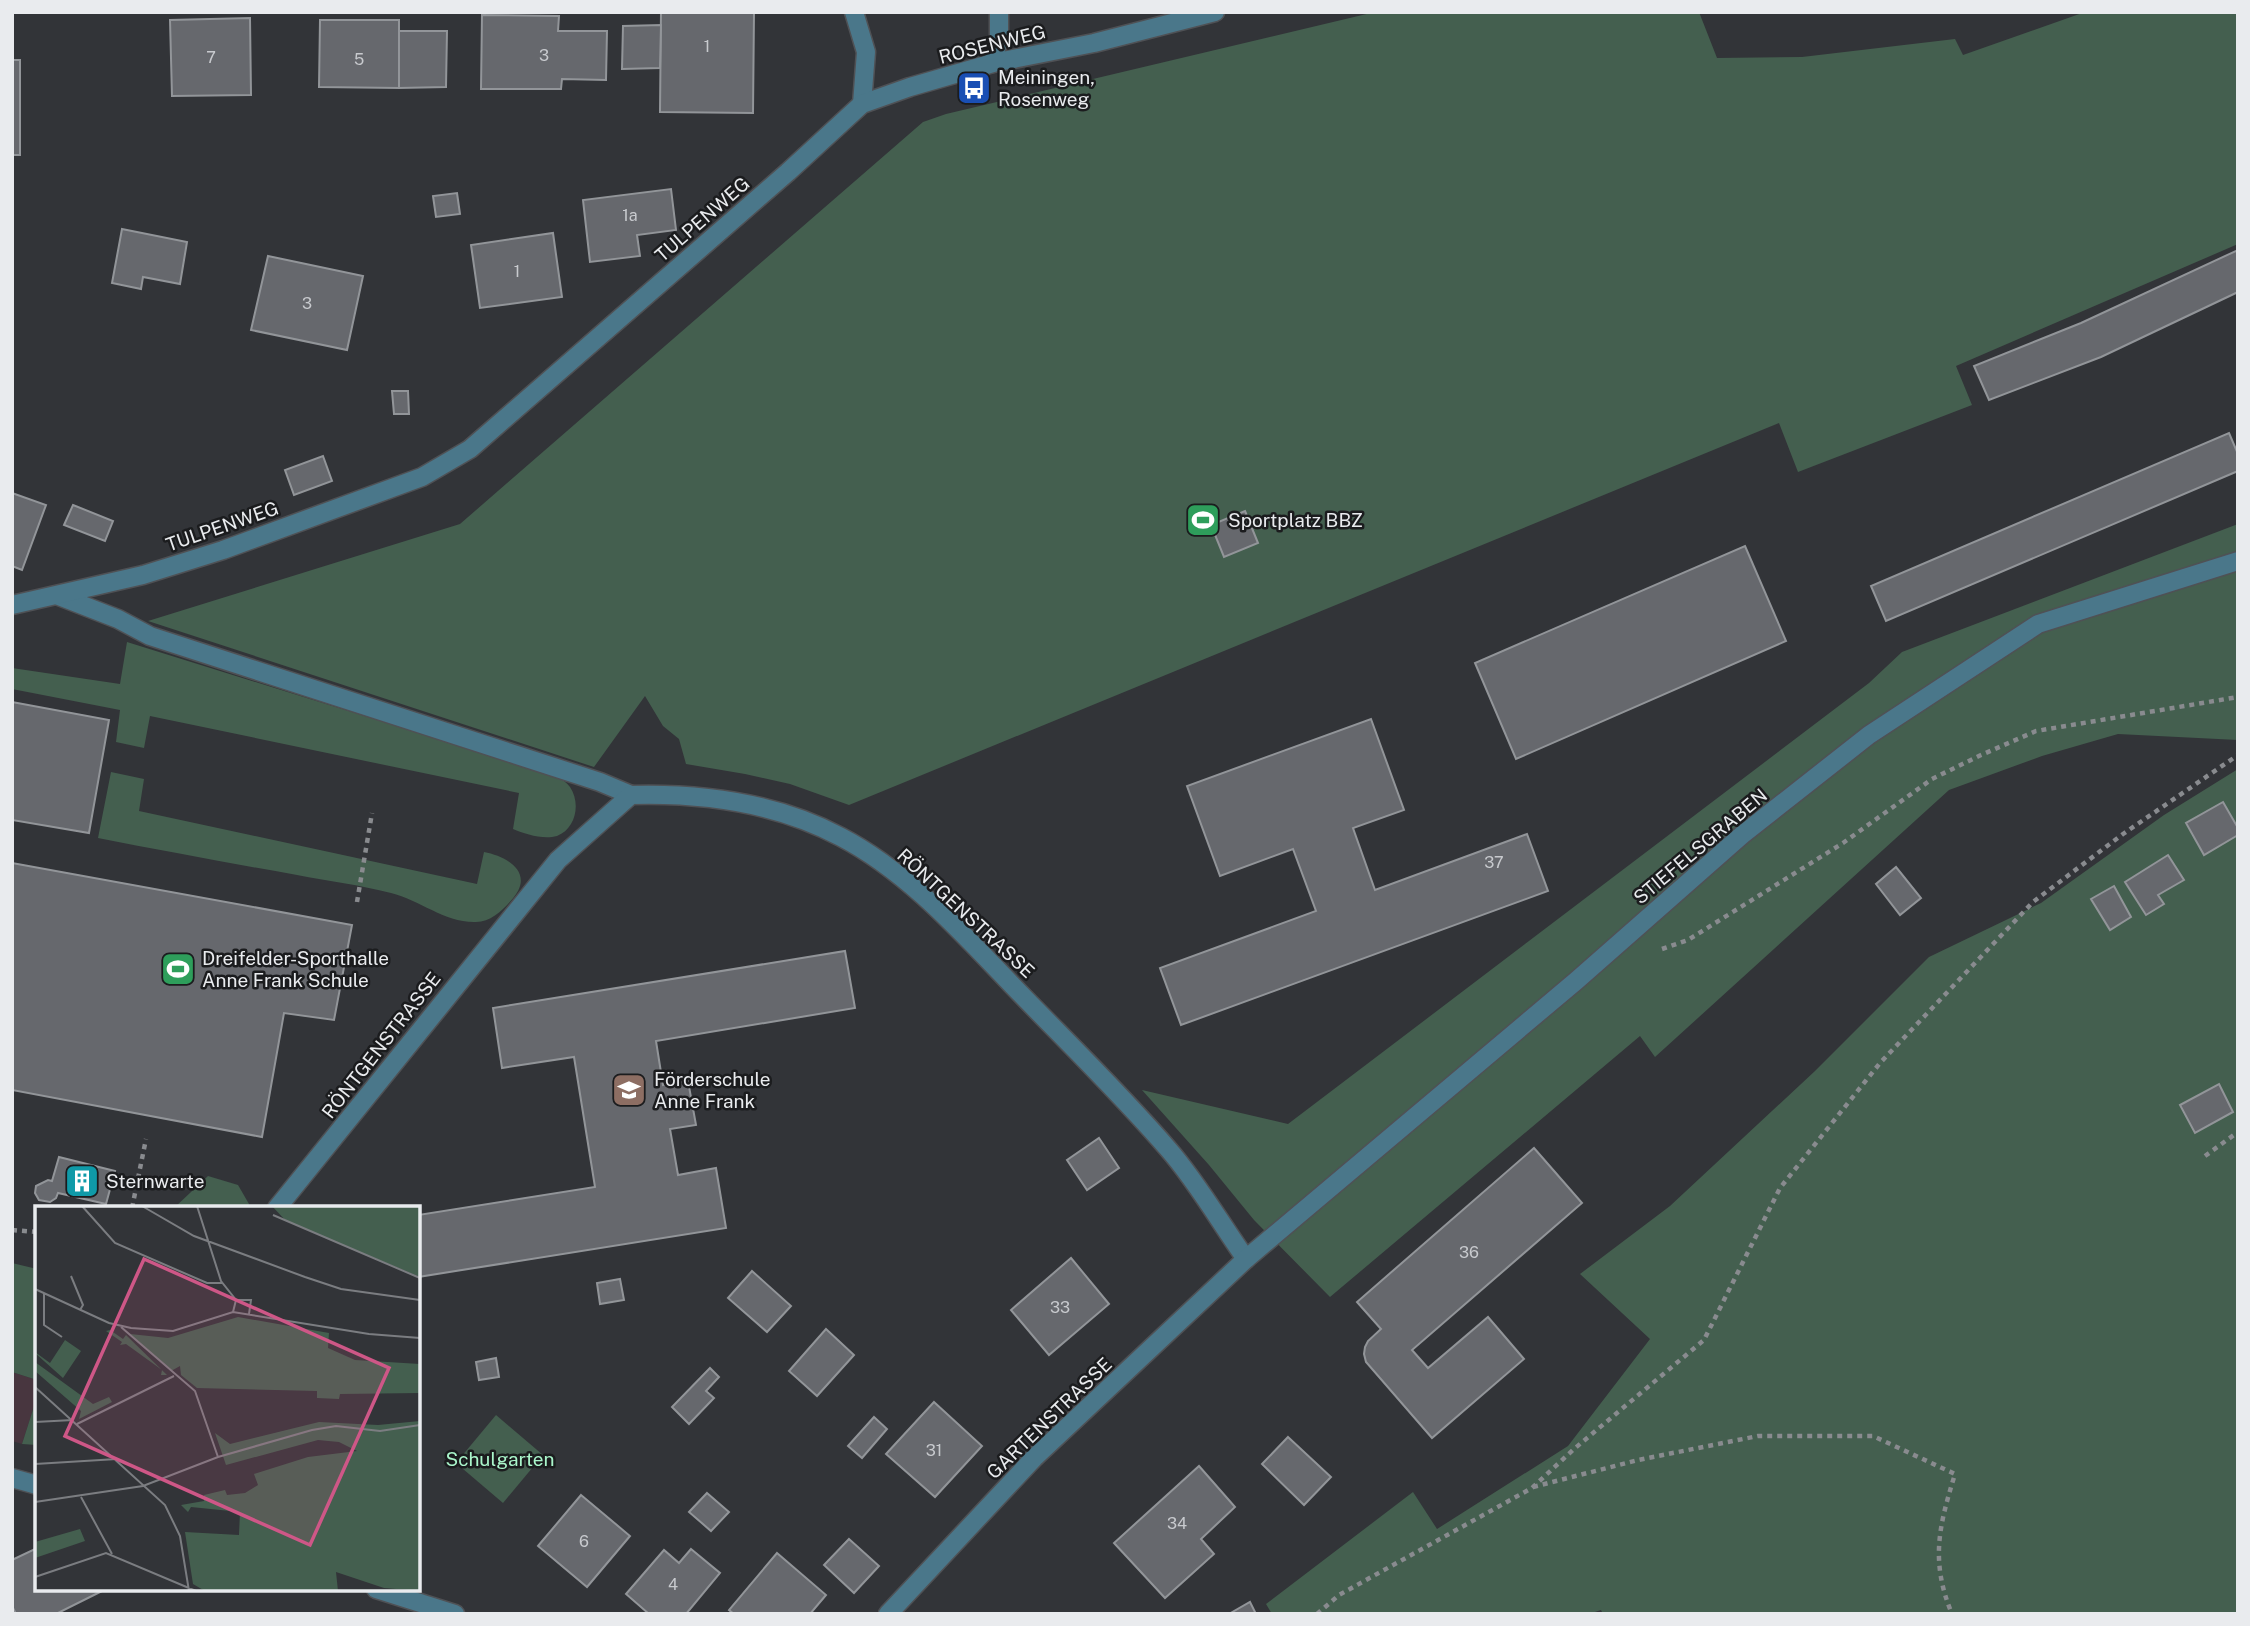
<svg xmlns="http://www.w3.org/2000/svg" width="2250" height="1626" viewBox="0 0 2250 1626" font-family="'Public Sans',sans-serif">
	<rect width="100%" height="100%" fill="#323438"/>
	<polygon fill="#48363f" points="12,1372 37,1380 37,1397 22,1444 12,1441"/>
	<g fill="#445f4f">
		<polygon points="1375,12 1699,12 1717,58 1802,57 1955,39 1963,55 2085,12 2238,12 2238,244 1956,366 1972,405 1798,472 1779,423 849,805 790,784 745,774 686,764 679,739 663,726 645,696 594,767 148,621 460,524 923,122 946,114"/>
		<polygon points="2238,524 2238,740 2118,734 2042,756 1949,790 1655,1057 1640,1036 1330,1297 1254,1220 1209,1165 1142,1090 1288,1124 1869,683 1902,652"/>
		<path d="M 127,642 L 557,776 C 562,779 567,783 570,787 C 581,803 576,829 557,836 C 543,840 525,834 513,829 L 519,793 L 150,716 L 144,748 L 116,742 L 120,710 L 12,689 L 12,668 L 120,684 Z"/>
		<polygon points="2238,769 2238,1614 1603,1614 1601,1610 1589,1614 1272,1614 1266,1604 1413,1492 1437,1529 1568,1446 1650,1339 1580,1274 1670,1206 1815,1071 1929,957 2041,903 2164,815"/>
		<path d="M 111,772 L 144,779 L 139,811 L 477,884 L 484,852 C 506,856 534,872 514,897 C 505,908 492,922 476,922 C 445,923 420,900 391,893 C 360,885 328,881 297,875 C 230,863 164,851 98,838 Z"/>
		<polygon points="208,1176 238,1185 249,1204 247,1208 174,1208"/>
		<polygon points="12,1263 37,1269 37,1380 12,1372"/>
		<polygon points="37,1397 37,1445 22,1444"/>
		<polygon points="496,1415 543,1455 503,1503 456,1463"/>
	</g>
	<g fill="#66686d" stroke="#929599" stroke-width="2">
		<polygon points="661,12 754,12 753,113 660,112"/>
		<polygon points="482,15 559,16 558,31 607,31 606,80 562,79 561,89 481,89"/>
		<polygon points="250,18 251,95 172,96 170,20"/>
		<polygon points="320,20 399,20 399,88 319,87"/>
		<polygon points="661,25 660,68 622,69 623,26"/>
		<polygon points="399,31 447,31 446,87 399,88"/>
		<rect x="12" y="60" width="8" height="95"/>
		<polygon points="671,189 676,230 637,235 640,256 590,262 583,200"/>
		<polygon points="457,193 460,214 436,217 433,196"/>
		<polygon points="122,229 187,242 180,284 143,277 141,289 112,283"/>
		<polygon points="553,233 562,297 480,308 471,245"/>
		<polygon points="2238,250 2238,292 2101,357 1989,400 1974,366 2081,323"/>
		<polygon points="268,256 363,276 347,350 251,330"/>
		<polygon points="392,391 408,391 409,414 394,414"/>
		<polygon points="2229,433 2238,454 2238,471 1886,621 1871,586"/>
		<polygon points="323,456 332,481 294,495 285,470"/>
		<polygon points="12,493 46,505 22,570 12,566"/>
		<polygon points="73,505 113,521 105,541 64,525"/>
		<polygon points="1245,511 1258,543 1224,557 1211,525"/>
		<polygon points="1745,546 1786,641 1516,759 1475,663"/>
		<polygon points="12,702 109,720 89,833 12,820"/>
		<polygon points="1371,719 1404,810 1353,828 1375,890 1527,834 1548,891 1181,1025 1160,968 1316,911 1293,849 1220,876 1187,786"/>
		<polygon points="2223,802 2238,828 2238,835 2204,855 2186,823"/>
		<polygon points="2168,855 2184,880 2158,895 2164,904 2146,915 2125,882"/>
		<polygon points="12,863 352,925 334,1020 284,1013 262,1137 12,1090"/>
		<polygon points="1896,867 1921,898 1900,915 1876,884"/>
		<polygon points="2114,886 2131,917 2110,930 2091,899"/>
		<polygon points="845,951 855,1008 656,1041 663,1085 688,1081 696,1125 670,1129 678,1175 716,1168 726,1228 418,1277 418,1215 595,1187 574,1057 502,1068 493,1008"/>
		<polygon points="2219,1084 2233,1112 2195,1133 2180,1105"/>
		<polygon points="1099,1138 1119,1168 1087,1190 1067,1160"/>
		<polygon points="1534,1148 1582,1203 1412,1350 1428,1368 1488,1317 1524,1359 1432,1438 1366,1362 1364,1354 1365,1347 1368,1341 1381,1329 1357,1302"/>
		<polygon points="59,1157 115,1171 106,1204 58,1193 56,1198 50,1202 39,1200 35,1193 36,1186 48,1180 52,1181"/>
		<polygon points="1071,1258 1109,1304 1049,1355 1011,1310"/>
		<polygon points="752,1271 791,1306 767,1332 728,1298"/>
		<polygon points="620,1279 624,1300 600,1304 597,1283"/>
		<polygon points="826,1329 854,1355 817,1396 789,1371"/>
		<polygon points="496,1358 499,1377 479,1380 476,1362"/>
		<polygon points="710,1368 719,1377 706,1391 714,1398 689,1424 672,1407"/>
		<polygon points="934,1402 982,1446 935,1497 886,1454"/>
		<polygon points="874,1417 887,1429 862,1458 848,1446"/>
		<polygon points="1288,1437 1331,1477 1304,1505 1262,1464"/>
		<polygon points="1199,1466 1235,1507 1201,1539 1214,1554 1165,1598 1114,1543"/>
		<polygon points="707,1493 729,1512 711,1531 689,1512"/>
		<polygon points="581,1495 630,1536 587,1587 538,1546"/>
		<polygon points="849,1539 879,1566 854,1593 824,1565"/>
		<polygon points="37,1548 37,1589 106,1589 56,1614 16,1614 12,1606 12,1560"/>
		<polygon points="691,1549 720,1573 686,1614 649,1614 626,1594 664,1550 679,1563"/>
		<polygon points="777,1553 826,1595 810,1614 734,1614 729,1610"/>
		<polygon points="1250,1602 1256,1614 1229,1614"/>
	</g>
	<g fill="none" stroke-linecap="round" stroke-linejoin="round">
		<g stroke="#4f5155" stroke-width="21">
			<g id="minor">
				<polyline points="854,12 866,52 862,104"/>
				<polyline points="993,63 999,36 999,12"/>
				<polyline points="59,596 118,619 150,636 600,782 631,795"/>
				<polyline points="12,605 143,575 223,550 422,477 470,449 788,172 862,104 910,87 993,63 1094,43 1215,12"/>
				<path d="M 277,1208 L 558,860 L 631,795 C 702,793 777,803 841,837 C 908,872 961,932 1012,985 C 1065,1040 1120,1093 1169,1150 C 1197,1182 1221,1224 1246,1259"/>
				<polyline points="12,1478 37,1485"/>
				<polyline points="376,1589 455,1614"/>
				<polyline points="888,1614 1034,1458 1246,1259 1576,981 1742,835 1869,735 2038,624 2238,561"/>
			</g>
		</g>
		<g stroke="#898b8f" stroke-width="4.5" stroke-dasharray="5 5" stroke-linecap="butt">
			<polyline points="357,902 372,813"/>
			<polyline points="1662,949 1688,940 1843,843 1932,779 1981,755 2036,731 2238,697"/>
			<polyline points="2205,1156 2238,1132"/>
			<polyline points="132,1208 146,1139"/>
			<polyline points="12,1230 37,1232"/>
			<path d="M 1533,1487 L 1638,1460 L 1758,1436 L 1873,1436 L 1955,1474 C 1939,1526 1930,1561 1952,1614"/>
			<polyline points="1317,1614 1339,1595 1532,1488 1574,1449 1704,1340 1780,1188 1880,1063 2033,902 2123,834 2238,755"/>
		</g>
		<use href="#minor" stroke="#4a778a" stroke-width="18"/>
	</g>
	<defs>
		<g id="bus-square" transform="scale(1.75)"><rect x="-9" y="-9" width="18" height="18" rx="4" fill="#1a4fb4" stroke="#1b1c1e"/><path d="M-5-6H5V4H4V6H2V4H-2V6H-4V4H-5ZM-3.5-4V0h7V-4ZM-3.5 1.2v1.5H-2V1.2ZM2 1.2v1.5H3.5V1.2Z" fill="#fff"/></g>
		<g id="stadium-square" transform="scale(1.75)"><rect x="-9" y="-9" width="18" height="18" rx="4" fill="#2e9e5b" stroke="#1b1c1e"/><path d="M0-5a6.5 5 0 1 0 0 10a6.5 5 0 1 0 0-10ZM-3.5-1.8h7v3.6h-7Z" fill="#fff"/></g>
		<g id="school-square" transform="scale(1.75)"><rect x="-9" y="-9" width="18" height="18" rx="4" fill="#8d6e63" stroke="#1b1c1e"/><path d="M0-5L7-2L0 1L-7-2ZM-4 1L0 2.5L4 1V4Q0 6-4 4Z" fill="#fff"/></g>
		<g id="building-square" transform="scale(1.75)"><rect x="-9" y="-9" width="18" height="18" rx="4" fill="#0f9aa8" stroke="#1b1c1e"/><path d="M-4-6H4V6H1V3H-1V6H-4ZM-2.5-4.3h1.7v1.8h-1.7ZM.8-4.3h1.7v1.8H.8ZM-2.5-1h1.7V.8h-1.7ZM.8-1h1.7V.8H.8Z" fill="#fff"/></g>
	</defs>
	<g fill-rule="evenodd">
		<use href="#bus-square" x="974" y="88"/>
		<use href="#stadium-square" x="1203" y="520"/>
		<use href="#stadium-square" x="178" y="969"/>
		<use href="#school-square" x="629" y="1090"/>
		<use href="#building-square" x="82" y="1181"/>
	</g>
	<g text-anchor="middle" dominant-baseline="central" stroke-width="5" stroke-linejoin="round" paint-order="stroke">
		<g font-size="16" fill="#c8cace">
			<text x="707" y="46">1</text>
			<text x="544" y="55">3</text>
			<text x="211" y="57">7</text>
			<text x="359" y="59">5</text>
			<text x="630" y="215">1a</text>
			<text x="517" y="271">1</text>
			<text x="307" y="303">3</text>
			<text x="1494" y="862">37</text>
			<text x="1469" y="1252">36</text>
			<text x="1060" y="1307">33</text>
			<text x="934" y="1450">31</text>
			<text x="1177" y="1523">34</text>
			<text x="584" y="1541">6</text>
			<text x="673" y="1584">4</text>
		</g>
		<g font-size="19" fill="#e9ebee" stroke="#1b1c1e">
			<text transform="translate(992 44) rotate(-14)">ROSENWEG</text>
			<text transform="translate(702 219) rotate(-41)">TULPENWEG</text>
			<text transform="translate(222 526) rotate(-19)">TULPENWEG</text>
			<text transform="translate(1700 846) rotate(-40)">STIEFELSGRABEN</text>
			<text transform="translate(966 913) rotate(43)">RÖNTGENSTRASSE</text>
			<text transform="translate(381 1045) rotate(-52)">RÖNTGENSTRASSE</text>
			<text transform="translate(1049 1418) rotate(-44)">GARTENSTRASSE</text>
		</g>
		<g font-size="19" fill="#e9ebee" stroke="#1b1c1e" text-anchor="start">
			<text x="998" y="77">Meiningen,<tspan x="998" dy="22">Rosenweg</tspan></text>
			<text x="1228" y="520">Sportplatz BBZ</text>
			<text x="202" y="958">Dreifelder-Sporthalle<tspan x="202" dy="22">Anne Frank Schule</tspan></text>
			<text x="654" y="1079">Förderschule<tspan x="654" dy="22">Anne Frank</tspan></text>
			<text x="106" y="1181">Sternwarte</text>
		</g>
		<g font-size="19" fill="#aaf6cb" stroke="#1b1c1e">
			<text x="500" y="1459">Schulgarten</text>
		</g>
	</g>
	<g transform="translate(35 1206)">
		<rect width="385" height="385" fill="#323438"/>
		<path d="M 237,0 L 385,0 L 385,71 L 251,15 ZM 203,111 L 294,127 L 293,142 L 320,154 L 385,158 L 385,187 L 305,188 L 304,193 L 282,192 L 282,185 L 162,182 L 146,169 L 145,160 L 136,165 L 95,128 L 133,132 ZM 75,124 L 88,133 L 91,129 L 132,169 L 126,169 L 127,164 L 91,138 L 85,139 L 87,136 L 71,125 ZM 30,134 L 46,145 L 28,172 L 0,147 L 0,146 L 15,157 ZM 0,156 L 58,198 L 74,191 L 77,196 L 44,213 L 46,205 L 0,165 ZM 385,215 L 385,385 L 349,382 L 301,366 L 303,385 L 170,385 L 158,378 L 150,326 L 204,329 L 205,306 L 156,301 L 153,306 L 146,299 L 169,295 L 169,289 L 190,284 L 192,289 L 210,287 L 223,279 L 219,268 L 273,251 L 322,245 L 304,236 L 283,234 L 191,259 L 180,227 L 195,238 L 284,216 L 343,219 ZM 45,323 L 50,335 L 0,352 L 0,336 Z" fill="#445f4f"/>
		<path fill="none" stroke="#7b7d81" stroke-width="2" d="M 47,0 L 80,37 L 172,77 L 188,77M 107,0 L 159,30 L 270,71 L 306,83 L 385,94M 162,0 L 186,75 L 201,94 L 198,106M 238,9 L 385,72M 36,70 L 48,99 L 45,104M 0,83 L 74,117 L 96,122 L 138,125 L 198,106 L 334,128 L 385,132M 9,87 L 9,119 L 27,131M 201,94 L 216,94 L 214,108M 86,121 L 160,185 L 183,251M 0,181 L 130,299 L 145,330 L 154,385M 0,216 L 38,214M 42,218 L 139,170M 0,258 L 82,253M 46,291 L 77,348M 0,296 L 108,280 L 183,251 L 277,224 L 301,220 L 345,225 L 385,219M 0,371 L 71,347 L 161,385"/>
		<path fill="#ce5787" fill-opacity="0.15" stroke="#ce5787" stroke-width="3.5" d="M 109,53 L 354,162 L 275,339 L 30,230 Z"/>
		<rect width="385" height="385" fill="none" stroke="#e9ebee" stroke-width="3.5"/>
	</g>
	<rect width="2250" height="1626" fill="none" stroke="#e9ebee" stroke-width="28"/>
</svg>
